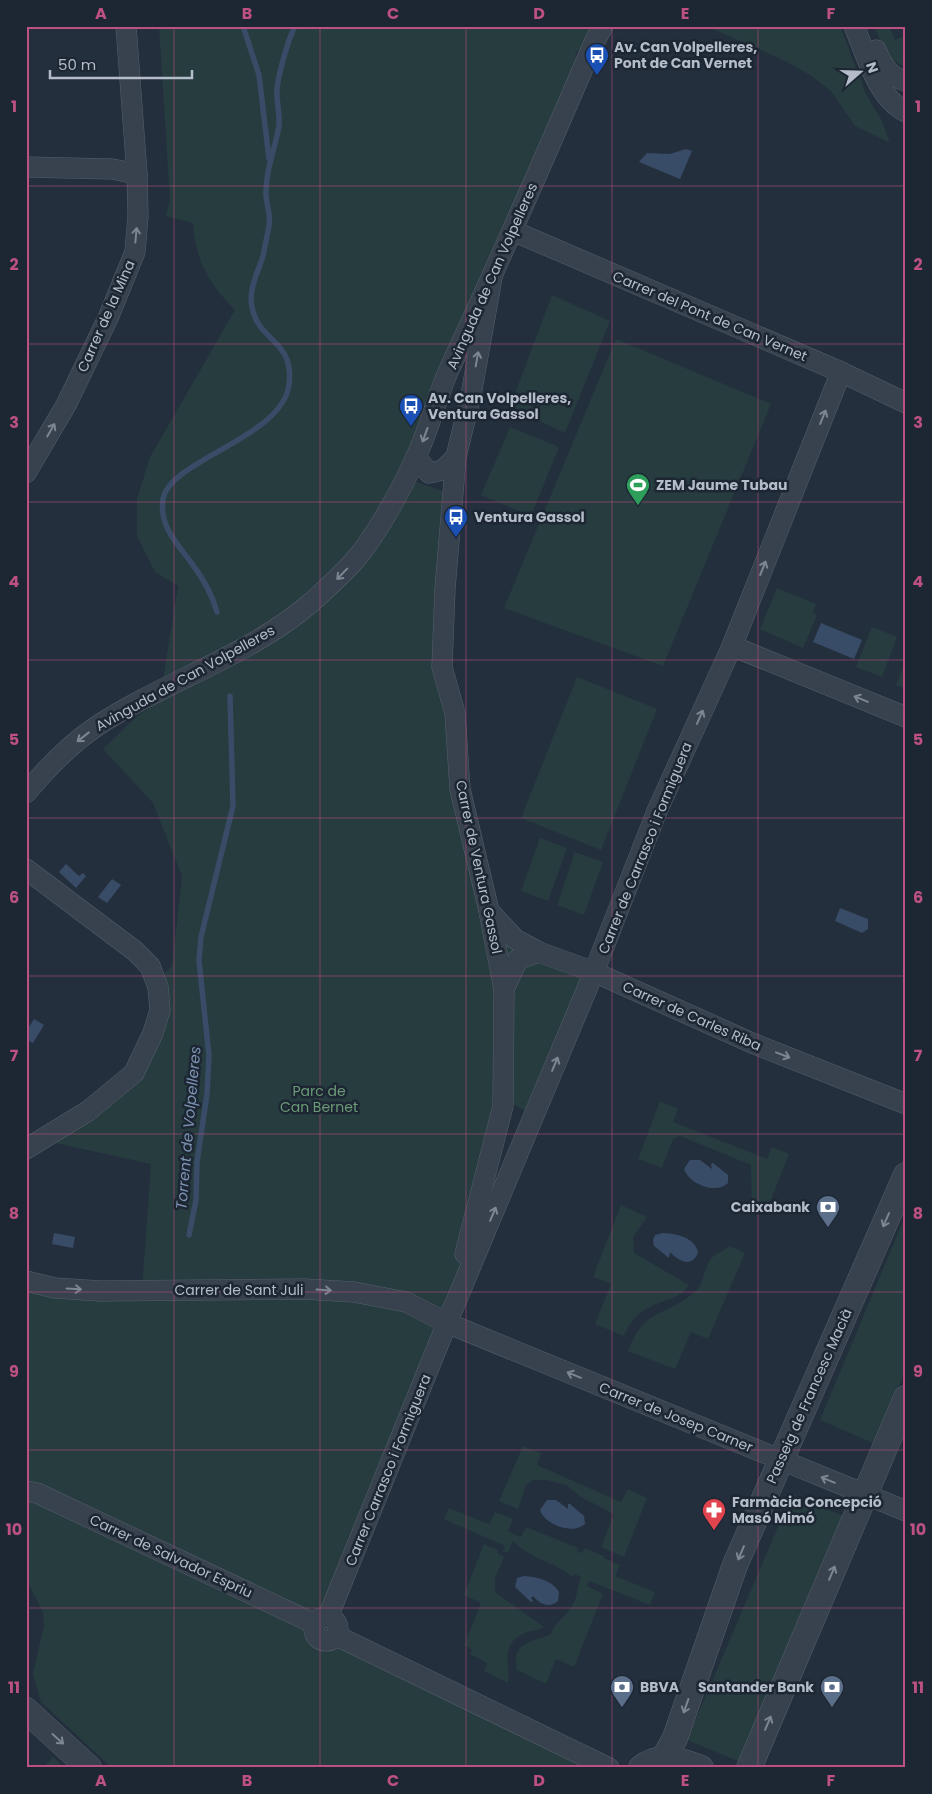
<svg xmlns="http://www.w3.org/2000/svg" width="932" height="1794" viewBox="0 0 932 1794" font-family="Poppins,sans-serif">
	<rect width="100%" height="100%" fill="#242f3e"/>
	<g fill="#263c3f">
		<path d="M 159,26 L 603,26 L 575,54 L 582,69 L 406,478 L 453,495 L 443,667 L 485,890 L 514,937 L 594,972 L 534,1106 L 524,1110 L 511,1103 L 503,1106 L 447,1323 L 328,1617 L 337,1636 L 609,1768 L 112,1768 L 41,1702 L 33,1674 L 44,1625 L 43,1612 L 26,1579 L 26,1281 L 142,1290 L 151,1164 L 42,1140 L 133,1075 L 163,975 L 172,966 L 182,876 L 153,803 L 103,749 L 136,717 L 166,697 L 163,680 L 178,586 L 155,572 L 137,536 L 137,499 L 150,457 L 235,310 C 209,284 195,260 193,223 L 166,216 L 170,200 Z"/>
		<polygon points="706,26 840,26 866,94 882,121 890,143 855,126 831,91 810,75 783,60"/>
		<polygon points="874,26 889,26 895,40 906,35 906,68 887,57"/>
		<polygon points="552,295 610,321 565,433 510,407"/>
		<polygon points="616,339 771,404 663,666 504,608"/>
		<polygon points="510,427 559,447 531,516 481,495"/>
		<polygon points="777,588 816,604 813,613 817,615 803,648 760,629"/>
		<polygon points="872,627 897,637 882,677 856,667"/>
		<polygon points="906,660 906,689 896,685"/>
		<polygon points="577,677 657,709 601,850 521,818"/>
		<polygon points="540,838 567,848 548,901 521,891"/>
		<polygon points="575,852 603,862 584,915 557,905"/>
		<polygon points="660,1101 678,1109 673,1122 767,1159 772,1147 789,1154 765,1215 752,1209 751,1165 680,1136 673,1139 662,1168 638,1159"/>
		<path d="M 621,1205 L 647,1217 L 633,1237 L 634,1253 L 689,1285 C 676,1307 641,1295 624,1336 L 595,1324 L 611,1284 L 593,1277 Z"/>
		<polygon points="906,1214 906,1369 875,1444 820,1420"/>
		<path d="M 729,1246 L 745,1253 L 708,1339 L 691,1332 L 675,1369 L 628,1351 C 646,1305 666,1318 696,1291 C 704,1283 704,1268 711,1259 C 715,1253 724,1252 729,1246 Z"/>
		<polygon points="523,1446 541,1453 537,1465 621,1502 628,1489 647,1498 624,1557 601,1547 614,1514 581,1497 566,1485 547,1480 533,1480 526,1485 518,1509 499,1501"/>
		<polygon points="792,1494 850,1519 745,1764 687,1740"/>
		<path d="M 449,1508 L 489,1524 L 495,1512 L 513,1519 L 508,1531 L 521,1537 L 526,1527 L 578,1548 L 577,1551 L 582,1553 L 584,1548 L 604,1556 L 604,1558 L 620,1565 L 615,1576 L 655,1592 L 650,1605 L 589,1581 L 587,1586 L 603,1594 L 574,1667 L 556,1659 L 546,1684 L 517,1670 C 511,1641 532,1643 551,1634 C 557,1619 567,1617 573,1604 C 578,1595 577,1586 581,1577 L 575,1574 L 573,1577 C 553,1561 533,1561 513,1541 L 508,1553 L 503,1551 L 505,1546 L 444,1519 Z"/>
		<path d="M 484,1544 L 498,1550 L 497,1553 L 504,1557 L 495,1578 L 495,1592 L 544,1627 C 538,1631 531,1630 525,1633 C 499,1644 511,1663 508,1683 L 484,1671 L 487,1663 L 470,1654 L 472,1649 L 464,1645 L 481,1603 L 464,1595 Z"/>
		<polygon points="53,1757 65,1768 43,1768"/>
	</g>
	<g fill="#394c67">
		<polygon points="686,149 692,151 680,179 639,162 647,153 670,154"/>
		<polygon points="821,623 862,640 854,659 813,642"/>
		<polygon points="66,864 79,876 83,873 86,876 76,888 59,872"/>
		<polygon points="112,879 121,885 107,903 98,897"/>
		<polygon points="840,908 868,919 868,929 862,933 835,921"/>
		<polygon points="34,1019 44,1025 33,1043 26,1039 26,1032"/>
		<path d="M 690,1160 L 700,1160 L 712,1169 L 711,1164 L 713,1163 L 728,1175 L 728,1183 C 716,1195 689,1184 684,1169 Z"/>
		<polygon points="54,1233 75,1237 73,1248 52,1244"/>
		<path d="M 663,1233 C 677,1234 694,1237 698,1252 C 693,1268 679,1262 670,1252 L 669,1258 L 654,1246 L 653,1240 L 655,1235 Z"/>
		<path d="M 547,1500 L 556,1500 L 568,1509 L 568,1504 L 570,1504 L 584,1516 L 585,1524 C 573,1535 545,1525 540,1510 Z"/>
		<path d="M 524,1576 C 537,1577 552,1580 559,1592 L 558,1601 C 549,1609 540,1604 533,1596 L 531,1598 L 533,1601 L 531,1602 L 515,1587 L 517,1578 Z"/>
	</g>
	<g fill="none" stroke-linecap="round" stroke-linejoin="round">
		<g stroke="#394c67" stroke-width="5.5">
			<polyline points="243,26 259,75 269,159"/>
			<path d="M 217,612 C 212,594 204,580 193,565 C 177,543 159,527 163,499 C 169,460 282,438 289,385 C 295,340 258,342 252,307 C 248,290 258,272 263,256 C 265,246 267,236 269,226 C 271,215 267,207 266,196 C 265,172 275,149 279,126 C 280,113 276,100 277,88 C 279,72 288,40 295,26"/>
			<polyline points="189,1235 196,1200 197,1162 207,1094 209,1056 199,960 201,937 233,806 230,696"/>
		</g>
		<g stroke="#565f6c" stroke-width="21">
			<g id="minor">
				<path d="M 854,26 C 866,54 877,98 906,112"/>
				<path d="M 876,50 C 882,65 889,77 906,81"/>
				<polyline points="26,167 112,169 137,174"/>
				<polyline points="513,231 841,372 906,403"/>
				<polyline points="416,457 429,473 443,470 456,457"/>
				<polyline points="26,473 66,405 108,318 135,252 138,216 137,174 126,26"/>
				<polyline points="732,646 906,717"/>
				<path d="M 26,793 C 47,768 70,744 97,726 C 167,680 250,656 313,601 C 327,588 342,575 355,560 C 378,533 405,483 419,450 C 430,425 437,398 448,372 C 498,264 546,155 593,45 L 603,26"/>
				<polyline points="26,869 135,951 150,966 158,987 160,1010 153,1033 134,1073 88,1111 26,1149"/>
				<polyline points="489,911 515,939 539,952 594,972 752,1043 906,1104"/>
				<polyline points="504,989 518,959 539,952"/>
				<polyline points="465,1254 503,1106 504,989 489,911 460,789 455,713 442,667 445,589 456,457 471,395 492,278"/>
				<polyline points="26,1281 55,1288 100,1291 304,1289 354,1292 406,1302 447,1323 906,1511"/>
				<polyline points="26,1491 37,1493 315,1624"/>
				<circle cx="326" cy="1629" r="12"/>
				<polyline points="328,1617 447,1323 594,972 657,811 732,646 841,372"/>
				<polyline points="337,1636 609,1768"/>
			</g>
		</g>
		<g stroke="#565f6c" stroke-width="26">
			<g id="tertiary">
				<polyline points="26,1710 89,1768"/>
				<polyline points="664,1758 675,1738 735,1565 906,1175"/>
				<path d="M 641,1768 C 658,1753 681,1760 701,1768"/>
				<polyline points="749,1768 906,1398"/>
			</g>
		</g>
		<use href="#minor" stroke="#38414e" stroke-width="20"/>
		<use href="#tertiary" stroke="#38414e" stroke-width="25"/>
	</g>
	<defs><path id="oneway-shaft" d="M-6 0H5M1.5-3L5.5 0L1.5 3" fill="none" stroke-width="1.6" stroke-linecap="round" stroke-linejoin="round" transform="scale(1.25)"/></defs>
	<g stroke="#7c8592">
		<use href="#oneway-shaft" transform="translate(136 235) rotate(-85)"/>
		<use href="#oneway-shaft" transform="translate(477 359) rotate(-80)"/>
		<use href="#oneway-shaft" transform="translate(823 417) rotate(-68)"/>
		<use href="#oneway-shaft" transform="translate(51 430) rotate(-60)"/>
		<use href="#oneway-shaft" transform="translate(425 435) rotate(110)"/>
		<use href="#oneway-shaft" transform="translate(763 568) rotate(-68)"/>
		<use href="#oneway-shaft" transform="translate(342 574) rotate(134)"/>
		<use href="#oneway-shaft" transform="translate(861 699) rotate(-158)"/>
		<use href="#oneway-shaft" transform="translate(700 717) rotate(-66)"/>
		<use href="#oneway-shaft" transform="translate(83 737) rotate(142)"/>
		<use href="#oneway-shaft" transform="translate(783 1055) rotate(21)"/>
		<use href="#oneway-shaft" transform="translate(555 1064) rotate(-67)"/>
		<use href="#oneway-shaft" transform="translate(493 1214) rotate(-67)"/>
		<use href="#oneway-shaft" transform="translate(886 1220) rotate(114)"/>
		<use href="#oneway-shaft" transform="translate(74 1289) rotate(3)"/>
		<use href="#oneway-shaft" transform="translate(324 1290) rotate(4)"/>
		<use href="#oneway-shaft" transform="translate(574 1375) rotate(-158)"/>
		<use href="#oneway-shaft" transform="translate(828 1480) rotate(-157)"/>
		<use href="#oneway-shaft" transform="translate(741 1553) rotate(113)"/>
		<use href="#oneway-shaft" transform="translate(832 1573) rotate(-67)"/>
		<use href="#oneway-shaft" transform="translate(686 1706) rotate(109)"/>
		<use href="#oneway-shaft" transform="translate(768 1723) rotate(-67)"/>
		<use href="#oneway-shaft" transform="translate(58 1739) rotate(42)"/>
	</g>
	<path fill="none" stroke="#bd5182" stroke-width="1" stroke-opacity="0.55" d="M 174,26 L 174,1768M 320,26 L 320,1768M 466,26 L 466,1768M 612,26 L 612,1768M 758,26 L 758,1768M 26,186 L 906,186M 26,344 L 906,344M 26,502 L 906,502M 26,660 L 906,660M 26,818 L 906,818M 26,976 L 906,976M 26,1134 L 906,1134M 26,1292 L 906,1292M 26,1450 L 906,1450M 26,1608 L 906,1608"/>
	<defs>
		<g id="bus-pin" transform="scale(1.25)"><path d="M0 17L-7.5 6A9.5 9.5 0 1 1 7.5 6Z" fill="#1a4fb4" stroke="#1d2633"/><path d="M-5-6H5V4H4V6H2V4H-2V6H-4V4H-5ZM-3.5-4V0h7V-4ZM-3.5 1.2v1.5H-2V1.2ZM2 1.2v1.5H3.5V1.2Z" fill="#fff"/></g>
		<g id="stadium-pin" transform="scale(1.25)"><path d="M0 17L-7.5 6A9.5 9.5 0 1 1 7.5 6Z" fill="#2e9e5b" stroke="#1d2633"/><path d="M0-5a6.5 5 0 1 0 0 10a6.5 5 0 1 0 0-10ZM-3.5-1.8h7v3.6h-7Z" fill="#fff"/></g>
		<g id="bank-pin" transform="scale(1.25)"><path d="M0 17L-7.5 6A9.5 9.5 0 1 1 7.5 6Z" fill="#5c6f8a" stroke="#1d2633"/><path d="M-6-4H6V4H-6ZM0-2.3a2.3 2.3 0 1 0 0 4.6a2.3 2.3 0 1 0 0-4.6Z" fill="#fff"/></g>
		<g id="pharmacy-pin" transform="scale(1.25)"><path d="M0 17L-7.5 6A9.5 9.5 0 1 1 7.5 6Z" fill="#e0444e" stroke="#1d2633"/><path d="M-2-6h4v4h4v4h-4v4h-4v-4h-4v-4h4Z" fill="#fff"/></g>
	</defs>
	<g fill-rule="evenodd">
		<use href="#bus-pin" x="597" y="55"/>
		<use href="#bus-pin" x="411" y="406"/>
		<use href="#stadium-pin" x="638" y="485"/>
		<use href="#bus-pin" x="456" y="517"/>
		<use href="#bank-pin" x="828" y="1207"/>
		<use href="#pharmacy-pin" x="714" y="1510"/>
		<use href="#bank-pin" x="622" y="1687"/>
		<use href="#bank-pin" x="832" y="1687"/>
	</g>
	<g text-anchor="middle" dominant-baseline="central" stroke-width="5" stroke-linejoin="round" paint-order="stroke">
		<g font-size="14" font-weight="bold" fill="#b4bcc9" stroke="#1d2633" text-anchor="start">
			<text x="614" y="47">Av. Can Volpelleres,<tspan x="614" dy="16">Pont de Can Vernet</tspan></text>
			<text x="428" y="398">Av. Can Volpelleres,<tspan x="428" dy="16">Ventura Gassol</tspan></text>
			<text x="656" y="485">ZEM Jaume Tubau</text>
			<text x="474" y="517">Ventura Gassol</text>
			<text x="810" y="1207" text-anchor="end">Caixabank</text>
			<text x="732" y="1502">Farmàcia Concepció<tspan x="732" dy="16">Masó Mimó</tspan></text>
			<text x="640" y="1687">BBVA</text>
			<text x="814" y="1687" text-anchor="end">Santander Bank</text>
		</g>
		<g font-size="14" fill="#b4bcc9" stroke="#1d2633">
			<text transform="translate(492 276) rotate(-66)">Avinguda de Can Volpelleres</text>
			<text transform="translate(106 316) rotate(-66)">Carrer de la Mina</text>
			<text transform="translate(710 316) rotate(23)">Carrer del Pont de Can Vernet</text>
			<text transform="translate(185 678) rotate(-29)">Avinguda de Can Volpelleres</text>
			<text transform="translate(645 848) rotate(-68)">Carrer de Carrasco i Formiguera</text>
			<text transform="translate(479 867) rotate(78)">Carrer de Ventura Gassol</text>
			<text transform="translate(692 1016) rotate(24)">Carrer de Carles Riba</text>
			<text x="239" y="1290">Carrer de Sant Juli</text>
			<text transform="translate(809 1396) rotate(-66)">Passeig de Francesc Macià</text>
			<text transform="translate(676 1417) rotate(22)">Carrer de Josep Carner</text>
			<text transform="translate(388 1470) rotate(-68)">Carrer Carrasco i Formiguera</text>
			<text transform="translate(171 1556) rotate(25)">Carrer de Salvador Espriu</text>
		</g>
		<g font-size="14" fill="#6b9a76" stroke="#1d2633">
			<text x="319" y="1091">Parc de<tspan x="319" dy="16">Can Bernet</tspan></text>
		</g>
		<g font-size="15" font-style="italic" fill="#7c92b1" stroke="#1d2633">
			<text transform="translate(188 1128) rotate(-85)">Torrent de Volpelleres</text>
		</g>
	</g>
	<rect width="932" height="1794" fill="none" stroke="#1d2633" stroke-width="55"/>
	<g transform="translate(860 72) rotate(70)" stroke="#1d2633" stroke-width="4" paint-order="stroke">
	<path d="M0-4L9 19L0 12L-9 19Z" fill="#b4bcc9"/>
	<text y="-8" font-size="14" font-weight="bold" text-anchor="middle" fill="#b4bcc9">N</text>
	</g>
	<path d="M50 70v8h142v-8" fill="none" stroke="#b4bcc9" stroke-width="2.5"/>
	<text x="58" y="70" font-size="15" fill="#b4bcc9" stroke="#1d2633" stroke-width="4" paint-order="stroke">50 m</text>
	<rect x="28" y="28" width="876" height="1738" fill="none" stroke="#bd5182" stroke-width="2"/>
	<g font-size="16" text-anchor="middle" font-weight="bold" fill="#bd5182">
		<text x="101" y="19">A</text>
		<text x="247" y="19">B</text>
		<text x="393" y="19">C</text>
		<text x="539" y="19">D</text>
		<text x="685" y="19">E</text>
		<text x="831" y="19">F</text>
		<text x="14" y="112">1</text>
		<text x="918" y="112">1</text>
		<text x="14" y="270">2</text>
		<text x="918" y="270">2</text>
		<text x="14" y="428">3</text>
		<text x="918" y="428">3</text>
		<text x="14" y="587">4</text>
		<text x="918" y="587">4</text>
		<text x="14" y="745">5</text>
		<text x="918" y="745">5</text>
		<text x="14" y="903">6</text>
		<text x="918" y="903">6</text>
		<text x="14" y="1061">7</text>
		<text x="918" y="1061">7</text>
		<text x="14" y="1219">8</text>
		<text x="918" y="1219">8</text>
		<text x="14" y="1377">9</text>
		<text x="918" y="1377">9</text>
		<text x="14" y="1535">10</text>
		<text x="918" y="1535">10</text>
		<text x="14" y="1693">11</text>
		<text x="918" y="1693">11</text>
		<text x="101" y="1786">A</text>
		<text x="247" y="1786">B</text>
		<text x="393" y="1786">C</text>
		<text x="539" y="1786">D</text>
		<text x="685" y="1786">E</text>
		<text x="831" y="1786">F</text>
	</g>
</svg>
